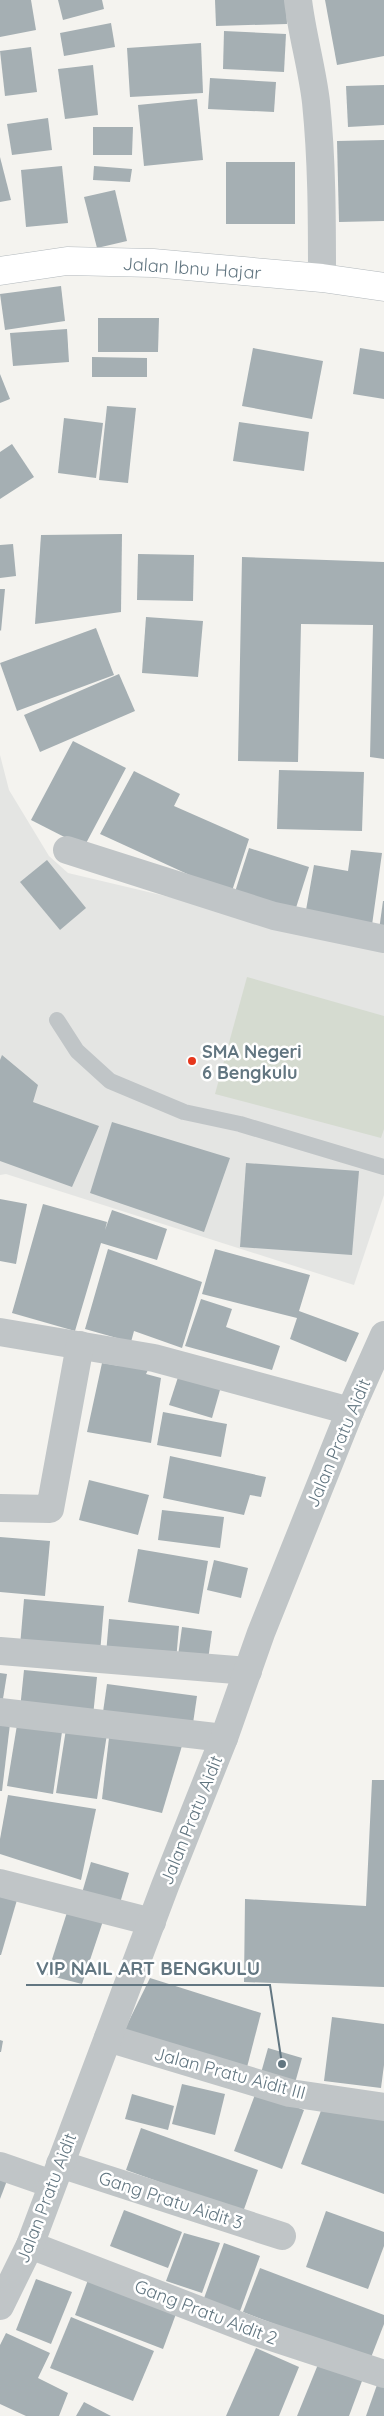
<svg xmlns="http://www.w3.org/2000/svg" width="384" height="2416" viewBox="0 0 384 2416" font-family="Quicksand,sans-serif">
	<rect width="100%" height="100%" fill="#f4f3ef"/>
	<polygon fill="#e4e5e3" points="0,755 9,790 49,856 68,873 384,948 384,1195 354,1285 6,1174 0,1175"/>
	<polygon fill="#d5dbd0" points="247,977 384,1016 384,1129 381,1138 215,1094"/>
	<g fill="#a5afb3">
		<polygon points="0,0 31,0 36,30 0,37"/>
		<polygon points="58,0 102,0 104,9 63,20"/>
		<polygon points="215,0 286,0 287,24 216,26"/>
		<polygon points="325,0 384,0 384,56 337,65"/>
		<polygon points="111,23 115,47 64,56 60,33"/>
		<polygon points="224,31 286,34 284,72 223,69"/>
		<polygon points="201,43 203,93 130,97 127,48"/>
		<polygon points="31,47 37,92 5,96 0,51"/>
		<polygon points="93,65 98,115 65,119 58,69"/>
		<polygon points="210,78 276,82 274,112 208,109"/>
		<polygon points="384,85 384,125 348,127 346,86"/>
		<polygon points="197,99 203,160 144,166 138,105"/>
		<polygon points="48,118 52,150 12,155 7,124"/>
		<polygon points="93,127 133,127 132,155 93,155"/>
		<polygon points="384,140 384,221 339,222 337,141"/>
		<polygon points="0,157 11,200 0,202"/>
		<rect x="226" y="162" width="69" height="62"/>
		<polygon points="62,166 68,223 26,227 21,170"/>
		<polygon points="94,166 132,169 130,182 93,180"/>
		<polygon points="115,190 127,241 97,248 84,197"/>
		<polygon points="61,286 65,321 5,330 0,294"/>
		<polygon points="98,318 159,318 158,352 98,352"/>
		<polygon points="67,329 69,362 13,366 10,333"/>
		<polygon points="253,348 323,361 312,419 242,406"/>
		<polygon points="360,348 384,352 384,399 353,394"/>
		<polygon points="92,357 147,358 147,377 92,377"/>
		<polygon points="0,374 10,399 0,403"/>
		<polygon points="107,406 136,408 128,483 99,480"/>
		<polygon points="64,418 103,423 96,478 58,473"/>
		<polygon points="239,422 309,432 304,471 233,461"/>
		<polygon points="12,444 34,477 0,499 0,452"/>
		<polygon points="122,534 121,612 35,624 41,535"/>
		<polygon points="13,544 16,576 0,578 0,545"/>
		<polygon points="138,554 194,555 193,601 137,600"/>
		<polygon points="242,557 384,562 384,759 370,757 373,625 301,624 298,762 238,761"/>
		<polygon points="0,589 5,589 1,631 0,630"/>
		<polygon points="146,617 203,621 198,677 142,673"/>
		<polygon points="96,628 114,675 17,711 0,663"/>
		<polygon points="119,674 135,711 40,752 24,715"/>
		<polygon points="73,741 126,768 84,847 31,820"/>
		<polygon points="279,770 364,772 362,831 277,829"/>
		<polygon points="134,771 180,794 174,806 249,839 231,894 100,834"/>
		<polygon points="249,848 309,867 294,914 234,895"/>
		<polygon points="351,850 382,853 372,925 306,910 314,865 348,871"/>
		<polygon points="47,860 86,908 60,930 20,882"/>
		<polygon points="383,901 384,901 384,931 379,930"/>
		<polygon points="2,1055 38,1085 33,1102 99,1126 72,1187 0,1161 0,1060"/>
		<polygon points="112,1122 230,1158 204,1232 90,1193"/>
		<polygon points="246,1163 359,1171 352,1255 240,1247"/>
		<polygon points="0,1199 27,1204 16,1264 0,1261"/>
		<polygon points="43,1204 107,1222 105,1230 112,1210 167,1229 157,1260 101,1243 75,1331 12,1313"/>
		<polygon points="108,1249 202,1282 182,1348 134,1331 131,1342 85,1329"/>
		<polygon points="215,1249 310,1275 299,1311 359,1333 346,1362 290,1339 297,1318 202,1294"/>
		<polygon points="201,1299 232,1309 226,1327 280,1346 272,1370 185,1346"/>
		<polygon points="121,1362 148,1370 146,1374 161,1378 151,1443 87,1432 102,1363 120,1366"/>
		<polygon points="180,1371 222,1383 212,1418 169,1405"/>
		<polygon points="163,1412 227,1424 221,1457 157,1445"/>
		<polygon points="170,1456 266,1477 261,1497 250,1495 244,1515 163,1498"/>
		<polygon points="89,1480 149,1495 138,1535 79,1520"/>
		<polygon points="162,1510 224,1517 220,1548 158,1540"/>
		<polygon points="0,1537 50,1541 45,1596 0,1592"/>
		<polygon points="138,1549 208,1561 199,1614 128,1602"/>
		<polygon points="214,1560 248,1568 241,1598 207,1590"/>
		<polygon points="24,1599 104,1606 100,1653 20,1646"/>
		<polygon points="109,1619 179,1626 176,1661 106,1654"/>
		<polygon points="182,1627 212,1631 208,1660 178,1656"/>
		<polygon points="24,1670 97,1677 93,1716 20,1709"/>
		<polygon points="0,1673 7,1674 1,1711 0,1711"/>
		<polygon points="107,1684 197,1696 192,1730 102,1719"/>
		<polygon points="0,1723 10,1724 2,1791 0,1791"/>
		<polygon points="17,1725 62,1732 53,1794 7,1786"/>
		<polygon points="66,1729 107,1734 97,1799 56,1793"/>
		<polygon points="110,1729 184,1739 162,1813 102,1799"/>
		<polygon points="372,1780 384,1780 384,1987 244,1982 245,1899 366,1906"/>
		<polygon points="8,1795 96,1809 81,1880 0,1854 0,1839"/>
		<polygon points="91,1862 129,1873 120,1903 82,1893"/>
		<polygon points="0,1888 19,1893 1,1955 0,1955"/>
		<polygon points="70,1903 105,1915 82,1984 47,1975"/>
		<polygon points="150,1978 261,2013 245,2075 122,2035"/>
		<polygon points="332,2017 384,2024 384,2065 381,2088 324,2081"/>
		<polygon points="0,2040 3,2041 1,2052 0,2052"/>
		<polygon points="268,2048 302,2058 293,2090 259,2080"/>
		<polygon points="182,2084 225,2094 215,2135 172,2124"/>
		<polygon points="256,2092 304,2110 282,2169 234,2151"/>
		<polygon points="132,2094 174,2106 168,2130 125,2119"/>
		<polygon points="325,2100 384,2120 384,2194 301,2164"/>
		<polygon points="141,2128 258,2170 243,2212 126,2170"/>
		<polygon points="0,2175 8,2178 0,2199"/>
		<polygon points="124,2210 182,2232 168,2268 110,2246"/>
		<polygon points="326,2211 384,2232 384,2246 368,2289 306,2267"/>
		<polygon points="184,2233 220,2243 202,2293 166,2281"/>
		<polygon points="224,2243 260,2256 239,2314 203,2301"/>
		<polygon points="260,2268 384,2315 384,2324 370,2360 243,2312"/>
		<polygon points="36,2279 72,2292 51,2344 16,2330"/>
		<polygon points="88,2280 176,2314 163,2349 75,2315"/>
		<polygon points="71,2317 154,2351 133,2401 50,2368"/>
		<polygon points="6,2333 50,2353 38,2378 68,2393 59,2416 26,2416 0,2404 0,2345"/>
		<polygon points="256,2348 299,2367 279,2416 226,2416"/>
		<polygon points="319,2362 362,2381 349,2416 297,2416"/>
		<polygon points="378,2382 384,2385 384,2416 366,2416"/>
		<polygon points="84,2402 111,2416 76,2416"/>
	</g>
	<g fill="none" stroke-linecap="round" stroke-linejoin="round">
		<g stroke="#b2b8bc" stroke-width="29">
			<polyline id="secondary" points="0,271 67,261 153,263 322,278 384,287"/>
		</g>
		<polyline stroke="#c0c5c7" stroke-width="16" points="57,1020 77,1051 110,1081 184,1112 240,1124 384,1167"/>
		<g stroke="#c0c5c7" stroke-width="28">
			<path d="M 298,0 C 302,34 312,68 316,102 C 322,161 322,219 322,278"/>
			<polyline points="67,850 274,916 384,939"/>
			<polyline points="0,1332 154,1358 350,1411"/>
			<polyline points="0,1508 50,1509 80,1345"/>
			<polyline points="0,1651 248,1671"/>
			<polyline points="0,1712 224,1738"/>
			<polyline points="0,1883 152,1922"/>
			<polyline points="108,2038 290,2093 384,2107"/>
			<polyline points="60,2164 282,2236"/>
			<polyline points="0,2166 52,2184"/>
			<polyline points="30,2245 256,2332 384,2374"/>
			<polyline points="0,2306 30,2245 165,1886 224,1738 261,1633 350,1411 384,1335"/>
		</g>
		<use href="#secondary" stroke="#fff" stroke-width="28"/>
	</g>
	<circle fill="#e6371d" stroke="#fff" stroke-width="2" cx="192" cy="1061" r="5"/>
	<g text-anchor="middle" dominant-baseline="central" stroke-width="5" stroke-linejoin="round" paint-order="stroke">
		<g font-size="18" fill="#627681" stroke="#fff">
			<text transform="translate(192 268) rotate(4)">Jalan Ibnu Hajar</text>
			<text transform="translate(338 1443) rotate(-67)">Jalan Pratu Aidit</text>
			<text transform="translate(191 1820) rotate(-68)">Jalan Pratu Aidit</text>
			<text transform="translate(230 2073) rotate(15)">Jalan Pratu Aidit III</text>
			<text transform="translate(46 2198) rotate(-69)">Jalan Pratu Aidit</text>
			<text transform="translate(171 2200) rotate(18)">Gang Pratu Aidit 3</text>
			<text transform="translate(206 2312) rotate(21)">Gang Pratu Aidit 2</text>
		</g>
		<g font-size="18" font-weight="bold" fill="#627681" stroke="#fff" text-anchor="start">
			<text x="202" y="1051">SMA Negeri<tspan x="202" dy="21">6 Bengkulu</tspan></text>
		</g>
	</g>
	<path fill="none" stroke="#627681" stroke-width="2" d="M282 2064L270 1985H26"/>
	<circle fill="#627681" stroke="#fff" stroke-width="2" cx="282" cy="2064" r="5"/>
	<g font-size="19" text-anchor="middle" font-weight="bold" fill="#627681" stroke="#fff" stroke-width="5" stroke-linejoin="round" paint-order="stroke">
		<text x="148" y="1975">VIP NAIL ART BENGKULU</text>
	</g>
</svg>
